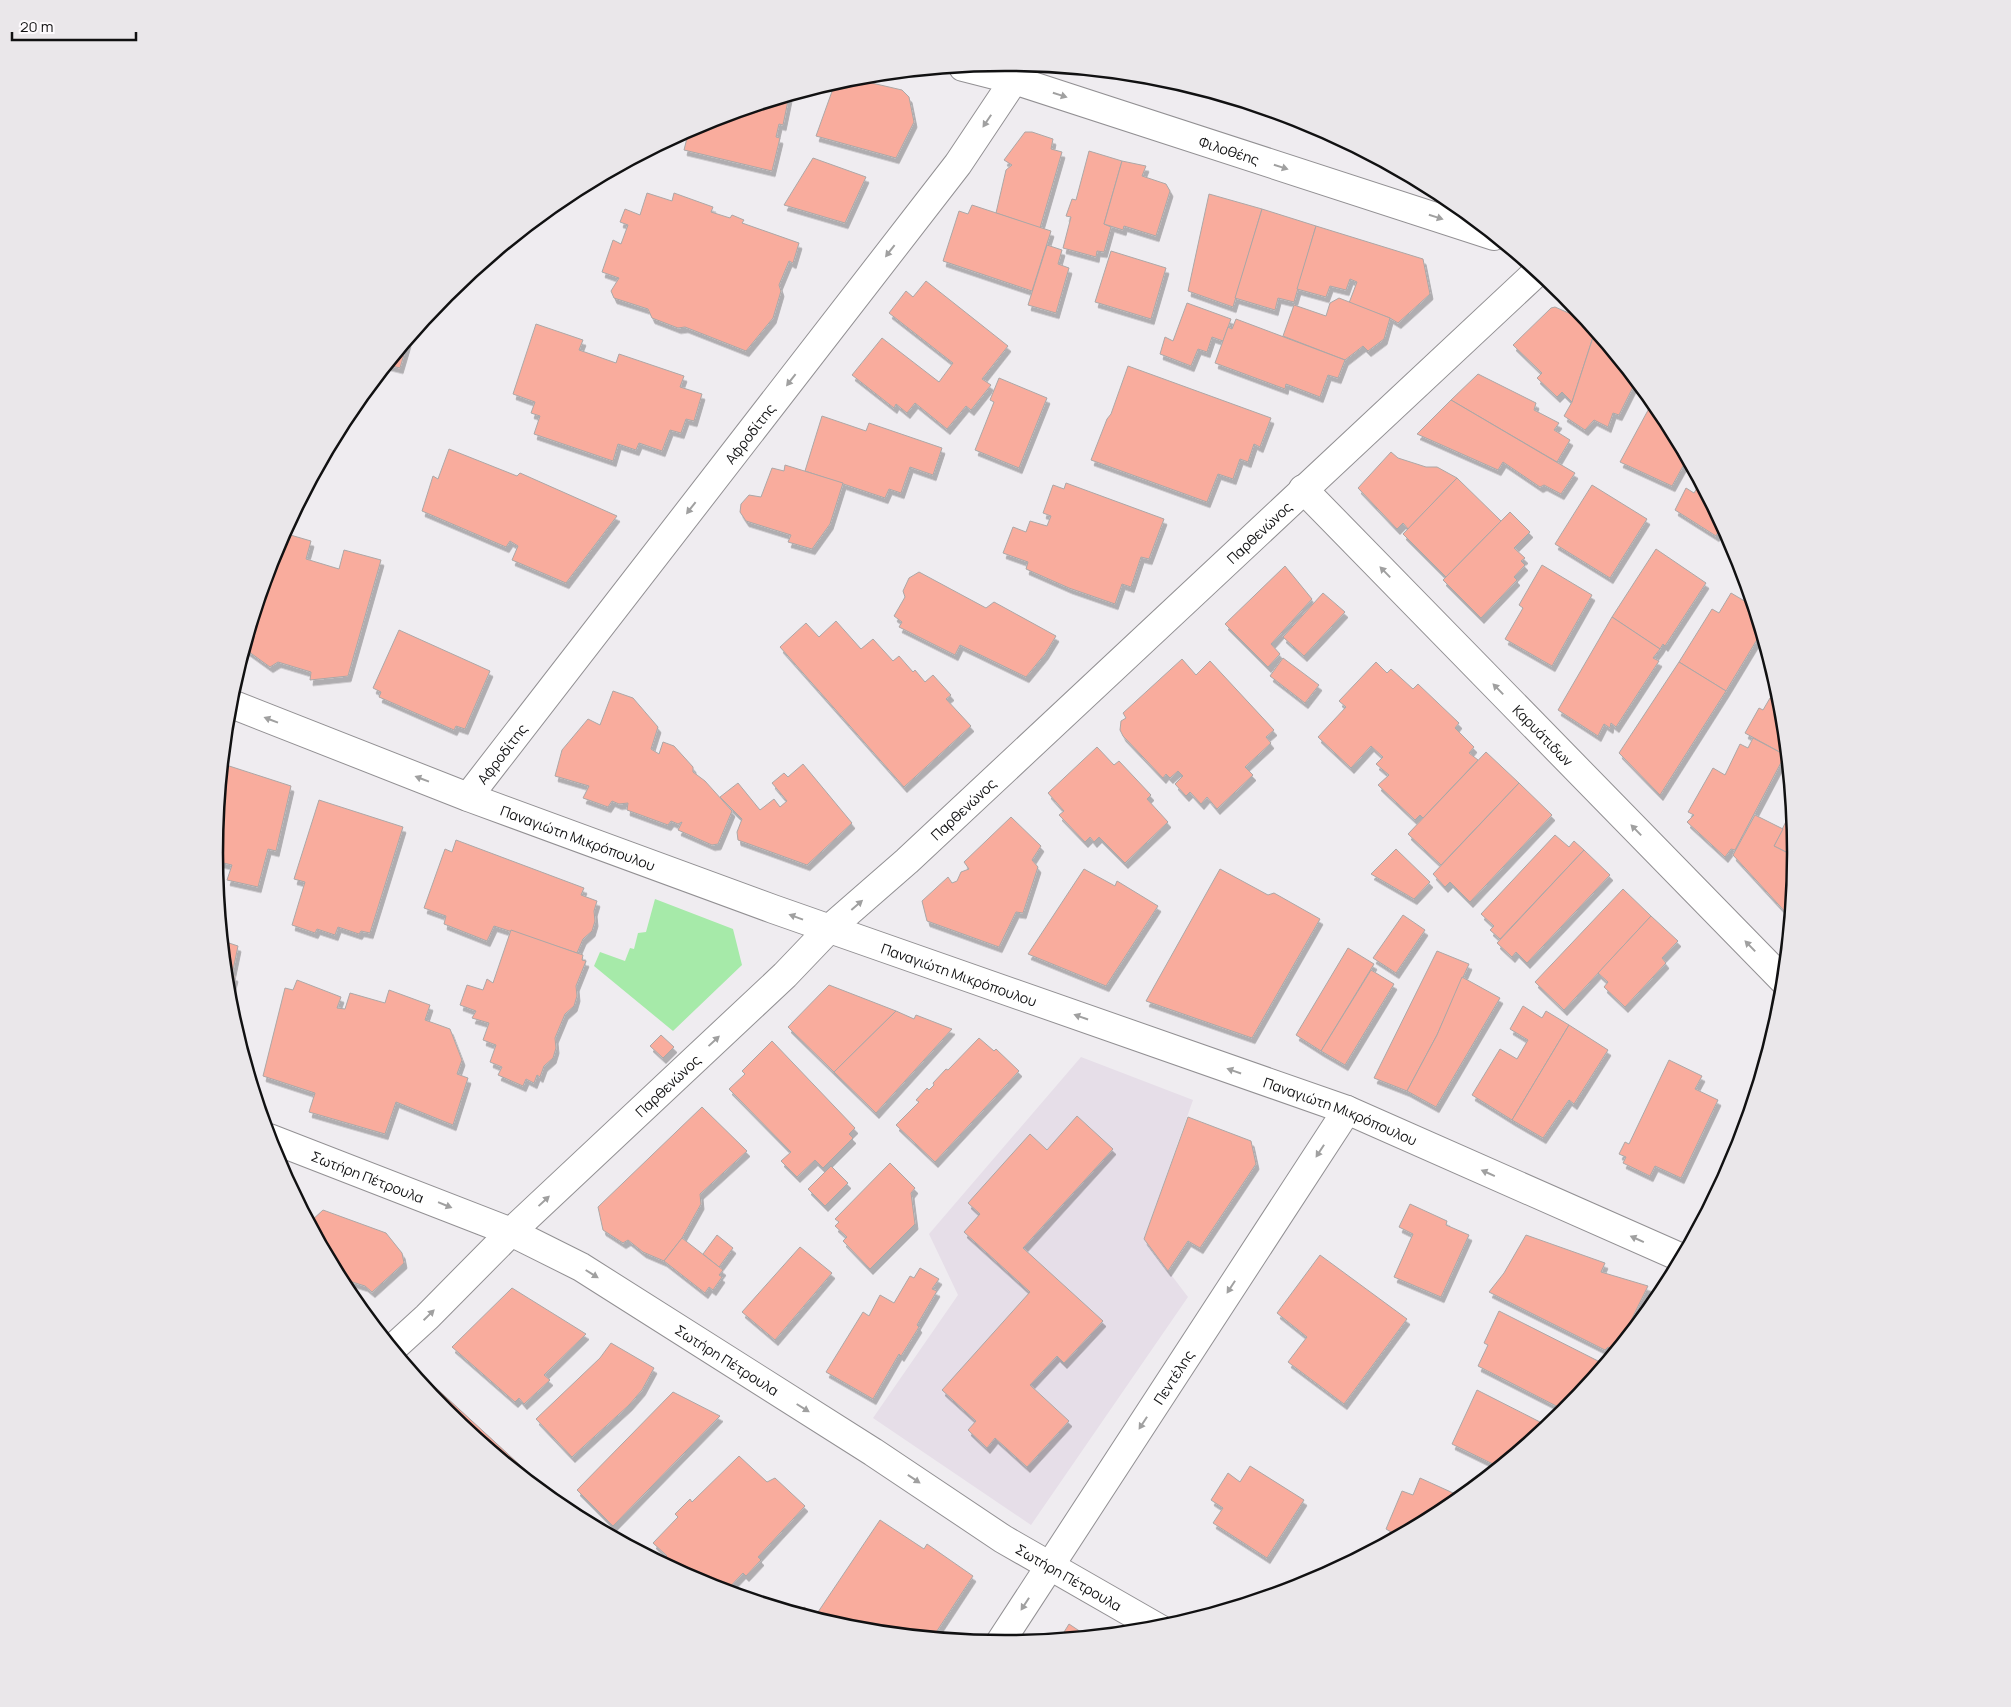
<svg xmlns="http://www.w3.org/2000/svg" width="2011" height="1707" viewBox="0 0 2011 1707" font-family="Manrope,sans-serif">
	<defs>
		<filter id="shadow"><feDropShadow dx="3" dy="5.5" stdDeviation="0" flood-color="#0004"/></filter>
	</defs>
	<rect width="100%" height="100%" fill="#efecf0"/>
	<polygon fill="#e6dee8" points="1081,1057 1193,1100 1144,1239 1188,1297 1031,1525 873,1418 958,1295 929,1234"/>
	<polygon fill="#a6eaa9" points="655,899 733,929 742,965 673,1031 594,966 600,952 625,961 630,948 634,949 638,933 646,932"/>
	<g fill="#f9ac9d" stroke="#aca7a6" filter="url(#shadow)">
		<polygon points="850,78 902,90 909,97 914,122 896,158 816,136 835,83"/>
		<polygon points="789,96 783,125 779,124 776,137 780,138 772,171 684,150 689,130 703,123"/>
		<polygon points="1025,132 1032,132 1053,139 1051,149 1062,152 1040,228 996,213 1006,170 1012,165 1004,160"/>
		<polygon points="1089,151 1122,161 1104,224 1111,227 1104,252 1097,251 1096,257 1063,248 1071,217 1066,216 1072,199 1076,200"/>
		<polygon points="813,158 866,177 845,223 784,205"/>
		<polygon points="1122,161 1146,166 1142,176 1166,184 1170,191 1156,236 1124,226 1123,230 1104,224"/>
		<polygon points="647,193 672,201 674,193 713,207 711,212 730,218 732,215 744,220 742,223 799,243 793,263 789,261 779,285 781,291 773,318 746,351 685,327 678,328 652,318 648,309 614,298 611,291 619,278 602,272 613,240 621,244 628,225 620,222 625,209 640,215"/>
		<polygon points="1209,194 1262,209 1233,307 1188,291"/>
		<polygon points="972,205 1051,231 1032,291 943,261 959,211 968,214"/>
		<polygon points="1262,209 1316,226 1294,302 1278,298 1275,310 1235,298"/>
		<polygon points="1316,226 1423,259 1430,294 1398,323 1390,318 1349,303 1357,282 1350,279 1346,290 1330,286 1326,297 1297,289"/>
		<polygon points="1047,245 1062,250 1058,264 1069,268 1056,313 1028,305"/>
		<polygon points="1111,251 1166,268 1151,319 1095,302"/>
		<polygon points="926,281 1008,346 982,379 991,385 971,410 966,406 947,429 915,403 907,413 896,404 894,408 852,375 882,338 939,382 953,363 889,313 906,291 913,297"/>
		<polygon points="1339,298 1390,318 1384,339 1368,351 1363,346 1345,360 1283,336 1294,305 1326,316 1330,303"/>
		<polygon points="1187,303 1231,319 1223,341 1212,337 1207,352 1198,349 1191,366 1160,354 1165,337 1173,341"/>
		<polygon points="1555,307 1587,321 1595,331 1572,402 1562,392 1557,397 1537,378 1542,373 1513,345 1551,308"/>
		<polygon points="1236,319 1345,360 1338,378 1328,375 1320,397 1286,384 1285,389 1215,363 1228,327 1232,329"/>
		<polygon points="536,324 583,340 579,350 616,363 619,354 684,376 680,387 702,394 694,421 686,419 681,433 670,430 662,451 639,443 636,450 618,444 613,461 534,434 540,416 531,413 535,402 513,394"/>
		<polygon points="1595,331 1636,381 1619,415 1613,413 1608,427 1594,420 1585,430 1564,416 1572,402"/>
		<polygon points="408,341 400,368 388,365"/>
		<polygon points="1128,366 1271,418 1260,447 1254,444 1248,462 1240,459 1233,479 1218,474 1207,502 1091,460 1107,419 1111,414"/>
		<polygon points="1478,374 1536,403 1534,410 1559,423 1554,430 1570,440 1557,462 1451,400"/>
		<polygon points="999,378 1047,398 1019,468 975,450 994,402 990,400"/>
		<polygon points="1451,400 1575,473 1561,494 1544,485 1540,487 1503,462 1498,470 1417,434"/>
		<polygon points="1653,401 1663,414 1687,459 1672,486 1620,462"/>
		<polygon points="822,416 866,431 869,423 942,448 933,475 910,467 901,493 889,489 885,498 805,471"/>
		<polygon points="449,449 517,476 520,473 617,516 566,583 512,560 518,546 510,541 506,547 422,511 433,476 438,479"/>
		<polygon points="1391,452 1398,458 1426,467 1437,467 1457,478 1408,529 1403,523 1397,529 1358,488"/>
		<polygon points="785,465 843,483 830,524 812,549 788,542 791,535 746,521 740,512 741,504 749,495 761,497 772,468 784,471"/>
		<polygon points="1457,478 1501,521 1446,577 1403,534"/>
		<polygon points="1066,483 1164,519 1149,559 1141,557 1131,587 1122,584 1115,604 1069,588 1026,569 1028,562 1003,553 1013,527 1026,532 1030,521 1047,526 1051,516 1043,513 1053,485 1064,489"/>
		<polygon points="1700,483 1722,525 1716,536 1675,510 1686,488 1694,493"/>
		<polygon points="1592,485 1647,519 1610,578 1555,544"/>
		<polygon points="1510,512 1530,532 1514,548 1525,558 1521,561 1525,565 1514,577 1517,580 1481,618 1443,580"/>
		<polygon points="1722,525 1736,551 1737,552 1724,543 1727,538 1719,532"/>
		<polygon points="287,534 311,541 306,559 339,569 344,550 381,560 348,676 310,680 311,672 278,662 270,667 245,649 275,551 281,539 285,540"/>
		<polygon points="1656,549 1706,583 1665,646 1663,644 1660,649 1612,617"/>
		<polygon points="1542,565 1592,595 1552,666 1505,639 1523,608 1519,605"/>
		<polygon points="1285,566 1312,599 1271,644 1280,654 1268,667 1225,624"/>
		<polygon points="919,572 986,608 994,602 1056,636 1045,654 1026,677 960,645 955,655 899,627 902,622 894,616 905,597 903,591 909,578"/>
		<polygon points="1323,593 1345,612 1304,656 1283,637"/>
		<polygon points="1731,593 1753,606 1761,633 1726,691 1679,662 1712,609 1719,613"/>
		<polygon points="1612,617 1660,649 1653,658 1659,661 1616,727 1611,723 1610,728 1604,724 1598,736 1558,710"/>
		<polygon points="836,621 861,649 873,639 893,661 899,656 913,672 915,670 925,682 933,675 951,695 946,699 971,726 904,787 780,647 806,623 819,637"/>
		<polygon points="399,630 490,671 465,729 456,726 454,730 379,697 381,692 373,688"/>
		<polygon points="1283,658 1319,685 1305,703 1270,676"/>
		<polygon points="1182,659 1196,675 1210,661 1274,730 1266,737 1271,743 1245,767 1253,775 1217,809 1207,797 1201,804 1190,792 1186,796 1175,784 1183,776 1178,771 1170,778 1166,774 1163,778 1123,736 1120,730 1121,721 1126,718 1123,713"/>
		<polygon points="1376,662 1387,673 1391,669 1413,689 1418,684 1459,723 1455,728 1474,747 1469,753 1478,760 1423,818 1420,815 1415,820 1378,785 1389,775 1376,764 1383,757 1371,746 1351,768 1318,737 1346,707 1339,701"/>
		<polygon points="1679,662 1726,691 1660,795 1619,753"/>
		<polygon points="613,691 633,698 658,727 651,749 659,754 663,742 674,746 693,767 693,772 705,781 732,811 718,844 712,845 678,830 682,822 678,824 671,821 668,825 627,810 628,803 619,804 612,801 608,807 583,798 589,786 555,776 562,750 588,719 600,725"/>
		<polygon points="1770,698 1782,704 1787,756 1745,733 1759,708 1763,710"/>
		<polygon points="1753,738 1785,755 1735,850 1731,849 1725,857 1687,822 1694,815 1688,812 1713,768 1725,775 1740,744 1748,748"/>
		<polygon points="1097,747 1114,765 1119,761 1151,795 1147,799 1168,822 1125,863 1099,837 1094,842 1090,837 1085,842 1059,815 1064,811 1048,793"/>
		<polygon points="1486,752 1519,783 1441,865 1408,834"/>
		<polygon points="223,764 291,786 276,851 268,849 258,887 227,880 232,865 215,861"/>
		<polygon points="803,764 852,823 807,865 738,840 737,832 742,819 720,797 738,783 760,810 774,799 780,807 787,801 772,783 784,773 788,777"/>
		<polygon points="1519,783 1552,815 1470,902 1450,882 1445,887 1433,874"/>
		<polygon points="319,800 403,827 370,933 361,931 359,934 338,927 335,935 317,929 315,933 292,925 305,882 294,879"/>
		<polygon points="1792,809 1796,854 1796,857 1774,846"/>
		<polygon points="1755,815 1783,829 1774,846 1796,857 1789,916 1733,855"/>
		<polygon points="1011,817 1041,846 1032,860 1038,867 1023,913 1016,912 999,947 927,921 922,901 948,877 952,883 957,881 961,872 969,869 964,862"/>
		<polygon points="1555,835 1569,847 1574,841 1584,850 1500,939 1490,930 1494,926 1481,914"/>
		<polygon points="456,840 584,888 581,895 597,901 594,911 595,921 592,931 583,939 577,953 494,926 487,941 444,924 446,916 424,908 445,849 452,852"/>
		<polygon points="1396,849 1430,882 1414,899 1371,874"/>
		<polygon points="1584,850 1610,875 1527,963 1516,952 1512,957 1497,943"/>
		<polygon points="1084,869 1115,886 1117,881 1158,906 1106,986 1028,954"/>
		<polygon points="1220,869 1268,895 1274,893 1320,919 1252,1038 1146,1001"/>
		<polygon points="1623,889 1651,916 1564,1010 1535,982"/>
		<polygon points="1403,915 1425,930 1396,973 1373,958"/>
		<polygon points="1651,916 1678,941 1662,958 1666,963 1625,1007 1604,987 1608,982 1598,973"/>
		<polygon points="511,930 577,953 583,955 582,960 586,961 576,986 577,996 574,1006 565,1014 555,1038 556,1048 553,1058 544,1066 540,1077 537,1075 534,1083 526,1079 523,1086 498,1075 502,1067 490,1062 496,1045 483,1040 489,1023 472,1018 476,1011 460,1005 467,985 483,990 487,979 493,983"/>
		<polygon points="223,941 238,946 232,975 235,976 229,1000"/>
		<polygon points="1348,948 1374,964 1321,1051 1296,1035"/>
		<polygon points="1437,951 1469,964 1437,1035 1407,1091 1374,1078"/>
		<polygon points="1371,970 1394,984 1345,1065 1321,1051"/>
		<polygon points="1462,977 1500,998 1436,1107 1407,1091 1437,1035"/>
		<polygon points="297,980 341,997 337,1008 345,1009 350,993 385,1003 389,990 430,1005 425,1020 450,1029 462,1060 457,1074 468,1078 453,1125 396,1102 385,1134 309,1112 315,1093 263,1076 285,988 293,990"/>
		<polygon points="829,985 896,1011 834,1072 788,1027"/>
		<polygon points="1523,1006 1542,1018 1546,1011 1569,1025 1512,1120 1472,1095 1500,1049 1517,1059 1528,1040 1510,1029"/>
		<polygon points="896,1011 914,1019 916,1015 952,1029 876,1113 834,1072"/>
		<polygon points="1569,1025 1608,1050 1574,1104 1569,1100 1543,1138 1512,1120"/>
		<polygon points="661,1035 674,1047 663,1058 650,1046"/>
		<polygon points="979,1038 994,1051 996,1049 1019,1071 935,1162 896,1125 919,1102 916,1100 927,1088 929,1090 934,1085 933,1083 946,1069 948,1070"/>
		<polygon points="772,1041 855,1128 849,1134 853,1138 823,1168 815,1160 797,1177 781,1161 791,1152 729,1089 745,1074 742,1071"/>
		<polygon points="1669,1060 1702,1076 1695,1089 1718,1100 1681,1178 1655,1166 1650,1176 1623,1163 1626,1157 1619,1154 1625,1142 1629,1144"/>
		<polygon points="702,1107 747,1151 700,1194 701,1204 682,1238 664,1261 643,1252 628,1240 623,1243 603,1230 598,1207"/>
		<polygon points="1077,1116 1113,1149 1023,1248 1103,1321 1064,1363 1057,1356 1030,1385 1069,1421 1027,1467 995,1438 987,1448 968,1430 976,1421 942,1390 1030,1292 964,1232 980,1214 968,1203 1030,1134 1047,1150"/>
		<polygon points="1188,1117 1251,1141 1256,1164 1200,1248 1188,1241 1168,1271 1144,1239"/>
		<polygon points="890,1163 915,1188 911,1193 915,1224 870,1269 843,1241 847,1237 835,1226 839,1222 835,1219"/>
		<polygon points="831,1166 848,1183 825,1206 808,1189"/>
		<polygon points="1410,1204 1447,1221 1446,1225 1469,1235 1441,1297 1394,1277 1413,1234 1399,1227"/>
		<polygon points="323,1210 386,1233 402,1253 404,1263 372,1292 365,1286 346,1280 343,1284 310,1222"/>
		<polygon points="717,1235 733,1248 719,1267 703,1254"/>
		<polygon points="1526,1235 1605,1263 1601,1272 1648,1286 1616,1351 1608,1347 1605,1350 1489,1292 1504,1273"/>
		<polygon points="682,1238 723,1270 719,1275 722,1277 713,1290 709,1287 705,1293 664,1261"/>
		<polygon points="800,1247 832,1273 775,1340 742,1312"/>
		<polygon points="1320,1255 1407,1319 1344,1404 1288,1362 1307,1337 1277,1313"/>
		<polygon points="920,1268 939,1279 932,1289 937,1291 917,1325 919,1327 901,1356 899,1354 873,1399 826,1372 863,1312 869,1316 880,1295 894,1303 910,1276 914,1278"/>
		<polygon points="512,1288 586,1334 544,1375 550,1380 524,1404 519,1398 515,1402 452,1347"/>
		<polygon points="1499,1311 1604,1364 1566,1411 1478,1366 1488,1345 1484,1343"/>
		<polygon points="611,1343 654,1368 642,1390 629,1405 572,1457 536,1419 600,1358"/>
		<polygon points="422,1375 533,1477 529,1481 446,1413 417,1377"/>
		<polygon points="1477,1390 1542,1423 1540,1428 1544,1430 1499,1467 1452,1444"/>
		<polygon points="673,1392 720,1416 613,1526 577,1490"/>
		<polygon points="739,1456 767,1482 775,1478 805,1506 758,1557 761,1560 746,1576 743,1573 726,1591 703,1584 664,1563 662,1562 667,1556 653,1543 678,1517 675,1514 690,1499 692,1502"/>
		<polygon points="1250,1466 1304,1500 1267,1558 1213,1523 1223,1508 1211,1500 1228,1473 1240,1482"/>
		<polygon points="1420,1478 1462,1497 1445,1511 1390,1541 1393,1533 1386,1529 1402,1491 1413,1495"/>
		<polygon points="880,1520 924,1549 927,1544 973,1576 933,1637 851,1629 799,1614 804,1607 816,1615"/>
		<polygon points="1069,1624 1087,1636 1049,1640 1054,1633 1061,1637"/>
	</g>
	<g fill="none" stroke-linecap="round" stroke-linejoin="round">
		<g stroke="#929093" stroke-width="30">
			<g id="street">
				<path id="s1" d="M 1303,489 L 1784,981"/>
				<path id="s2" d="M 229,703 L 468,797 L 773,909 L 1347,1110 L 1682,1258"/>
				<path id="s3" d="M 468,797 L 958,164 L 1014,80 L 1021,64"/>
				<path id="s4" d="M 269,1138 L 511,1232 L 581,1267 L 873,1452 L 1003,1539 L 1160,1629"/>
				<path id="s5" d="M 393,1348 L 427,1317 L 511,1232 L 785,975 L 829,929 L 907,861 L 1537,272"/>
				<path id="s6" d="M 999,1644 L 1347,1110"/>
			</g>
		</g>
		<g stroke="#929093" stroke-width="30">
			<g id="secondary">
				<path id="s7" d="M 963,67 L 1014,80 L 1494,236"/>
			</g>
		</g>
		<use href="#street" stroke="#fff" stroke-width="28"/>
		<use href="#secondary" stroke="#fff" stroke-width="28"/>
	</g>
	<defs><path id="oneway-solid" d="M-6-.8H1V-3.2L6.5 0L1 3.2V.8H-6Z" transform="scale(1.25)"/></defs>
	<g fill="#a0a0a0">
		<use href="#oneway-solid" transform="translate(1060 95) rotate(18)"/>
		<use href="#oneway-solid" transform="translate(987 121) rotate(124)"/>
		<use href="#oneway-solid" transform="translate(1281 167) rotate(18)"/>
		<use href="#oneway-solid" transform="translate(1436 217) rotate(18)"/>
		<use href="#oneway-solid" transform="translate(890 251) rotate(128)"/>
		<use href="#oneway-solid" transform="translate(791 380) rotate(128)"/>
		<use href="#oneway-solid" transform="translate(691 508) rotate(128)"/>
		<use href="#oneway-solid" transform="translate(1385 572) rotate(-134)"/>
		<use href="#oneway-solid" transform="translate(1498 689) rotate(-134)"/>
		<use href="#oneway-solid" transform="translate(271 720) rotate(-159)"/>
		<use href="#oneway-solid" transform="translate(422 779) rotate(-159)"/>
		<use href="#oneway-solid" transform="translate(1636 830) rotate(-134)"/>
		<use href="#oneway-solid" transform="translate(857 905) rotate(-41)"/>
		<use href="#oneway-solid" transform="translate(796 917) rotate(-160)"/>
		<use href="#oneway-solid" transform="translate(1750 946) rotate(-134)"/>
		<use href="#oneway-solid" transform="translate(1081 1017) rotate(-161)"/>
		<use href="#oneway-solid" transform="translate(714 1041) rotate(-43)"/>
		<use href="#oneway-solid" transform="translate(1234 1071) rotate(-161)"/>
		<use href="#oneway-solid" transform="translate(1320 1151) rotate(123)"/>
		<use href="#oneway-solid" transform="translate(1488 1173) rotate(-156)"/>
		<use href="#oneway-solid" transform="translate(544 1201) rotate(-43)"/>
		<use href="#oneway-solid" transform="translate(445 1205) rotate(22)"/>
		<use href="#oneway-solid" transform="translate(1637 1239) rotate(-156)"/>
		<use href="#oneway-solid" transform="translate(592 1274) rotate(32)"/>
		<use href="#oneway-solid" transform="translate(1231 1287) rotate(123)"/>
		<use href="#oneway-solid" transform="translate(429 1315) rotate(-44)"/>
		<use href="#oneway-solid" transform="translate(803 1408) rotate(32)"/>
		<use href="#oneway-solid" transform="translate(1143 1423) rotate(123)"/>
		<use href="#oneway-solid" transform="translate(914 1479) rotate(34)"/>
		<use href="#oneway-solid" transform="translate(1025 1604) rotate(123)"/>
	</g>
	<g text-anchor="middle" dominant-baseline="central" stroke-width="4.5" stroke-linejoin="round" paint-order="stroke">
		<g font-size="14" fill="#111112" stroke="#fdfafd">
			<text stroke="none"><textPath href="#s7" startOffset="279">Φιλοθέης</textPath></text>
			<text stroke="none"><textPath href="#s3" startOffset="460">Αφροδίτης</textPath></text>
			<text stroke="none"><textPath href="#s5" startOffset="1190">Παρθενώνος</textPath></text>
			<text stroke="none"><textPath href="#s1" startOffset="344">Καρυάτιδων</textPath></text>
			<text stroke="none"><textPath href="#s3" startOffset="55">Αφροδίτης</textPath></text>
			<text stroke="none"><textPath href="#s5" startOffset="785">Παρθενώνος</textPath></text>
			<text stroke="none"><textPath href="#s2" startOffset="374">Παναγιώτη Μικρόπουλου</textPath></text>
			<text stroke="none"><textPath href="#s2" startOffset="779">Παναγιώτη Μικρόπουλου</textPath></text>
			<text stroke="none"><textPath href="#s5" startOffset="380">Παρθενώνος</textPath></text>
			<text stroke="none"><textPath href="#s2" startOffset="1184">Παναγιώτη Μικρόπουλου</textPath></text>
			<text stroke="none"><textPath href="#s4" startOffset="106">Σωτήρη Πέτρουλα</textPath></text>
			<text stroke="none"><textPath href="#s4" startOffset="511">Σωτήρη Πέτρουλα</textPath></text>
			<text stroke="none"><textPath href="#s6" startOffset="319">Πεντέλης</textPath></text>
			<text stroke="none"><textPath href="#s4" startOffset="916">Σωτήρη Πέτρουλα</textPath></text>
		</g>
	</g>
	<path d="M0 0H2011V1707H0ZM223 853a782 782 0 1 1 1564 0a782 782 0 1 1-1564 0Z" fill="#eae7ea" fill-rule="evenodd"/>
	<path fill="none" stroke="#111112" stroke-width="2.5" d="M223 853a782 782 0 1 1 1564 0a782 782 0 1 1-1564 0Z"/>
	<path d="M12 32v8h124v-8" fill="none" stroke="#111112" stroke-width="2.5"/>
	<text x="20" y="32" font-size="15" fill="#111112" stroke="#fdfafd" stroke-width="4" paint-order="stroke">20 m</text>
</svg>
